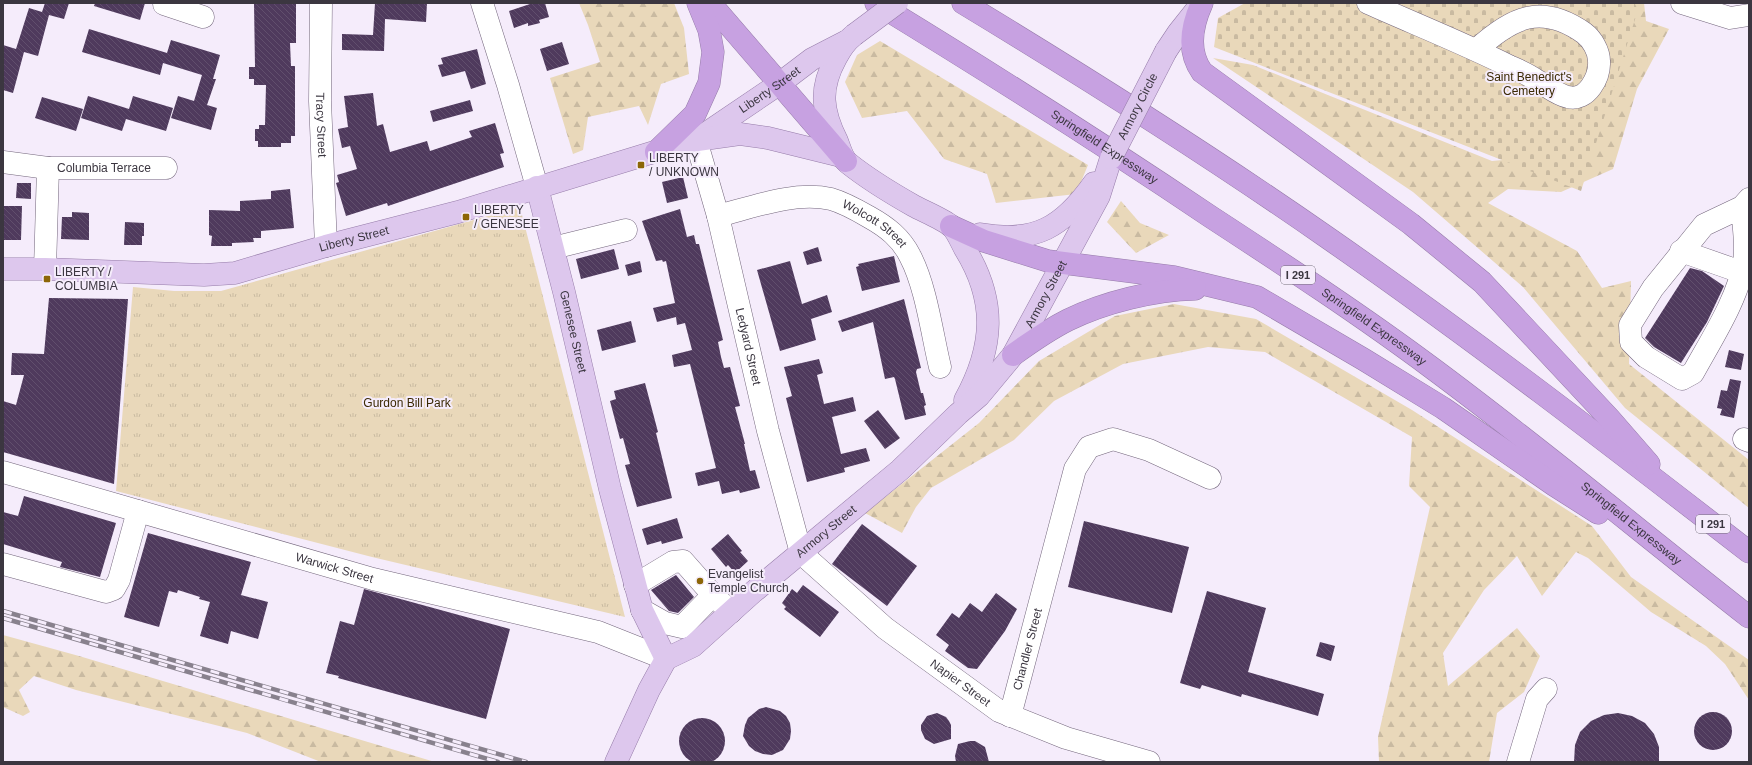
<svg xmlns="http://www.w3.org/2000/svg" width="1752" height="765" viewBox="0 0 1752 765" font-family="Arial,sans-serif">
	<defs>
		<pattern id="forest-firs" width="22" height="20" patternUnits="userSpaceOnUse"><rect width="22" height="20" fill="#e9d8ba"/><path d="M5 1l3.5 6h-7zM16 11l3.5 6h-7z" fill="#c9baa1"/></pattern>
		<pattern id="cemetery-stones" width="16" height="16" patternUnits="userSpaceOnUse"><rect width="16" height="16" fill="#e9d8ba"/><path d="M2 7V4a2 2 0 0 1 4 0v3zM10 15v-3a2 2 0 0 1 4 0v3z" fill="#c9baa1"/></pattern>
		<pattern id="park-tufts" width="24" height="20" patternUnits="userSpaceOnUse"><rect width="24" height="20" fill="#e9d8ba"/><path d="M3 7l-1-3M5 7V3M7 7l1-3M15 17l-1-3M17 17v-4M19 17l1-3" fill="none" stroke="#c9baa1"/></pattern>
		<pattern id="building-back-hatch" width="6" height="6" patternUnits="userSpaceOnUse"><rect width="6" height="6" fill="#4f3a5d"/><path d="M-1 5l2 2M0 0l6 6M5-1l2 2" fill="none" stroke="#614f6d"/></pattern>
	</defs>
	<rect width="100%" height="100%" fill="#f5ecfb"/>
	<g fill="url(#forest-firs)">
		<polygon points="579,3 674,3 684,28 689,74 661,84 648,125 639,106 588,117 583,150 573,154 550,78 600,62 588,25"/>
		<polygon points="1617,3 1644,3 1646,21 1669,29 1637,89 1613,169 1561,192 1508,189 1488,203 1577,251 1602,288 1631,281 1629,364 1749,460 1749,508 1625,408 1523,287 1413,192 1213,58 1253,65 1492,161 1568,154"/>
		<polygon points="880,41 1088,165 1076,194 996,203 987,174 944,159 907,111 862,118 845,82 857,55"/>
		<polygon points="1121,201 1140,223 1169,235 1136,253 1107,222"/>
		<polygon points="1174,304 1256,319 1412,410 1592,526 1631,577 1749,660 1749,700 1725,664 1706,646 1651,612 1588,558 1576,552 1542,596 1517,556 1484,590 1443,653 1448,686 1517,628 1540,656 1524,692 1497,713 1489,762 1379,762 1378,737 1430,507 1409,486 1412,437 1265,352 1208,347 1123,364 1054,401 1014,440 931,488 916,507 902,533 865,513 979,423 1039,361 1115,316"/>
		<polygon points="3,635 79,656 435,762 321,762 247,733 76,690 34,676 19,690 30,712 23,716 3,707"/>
	</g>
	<polygon fill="url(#cemetery-stones)" points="1245,3 1635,3 1636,16 1581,191 1214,47 1218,18"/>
	<polygon fill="url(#park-tufts)" points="520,207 625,617 372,557 116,491 133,287 174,291 221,291"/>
	<g fill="url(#building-back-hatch)">
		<polygon points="45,3 69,3 64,19 49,15 38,56 24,52 13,93 3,90 3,45 16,49 29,8 42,12"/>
		<polygon points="95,3 145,3 140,20 94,6"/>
		<polygon points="254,3 296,3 296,43 290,43 291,66 295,66 295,136 291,136 291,143 281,143 281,147 258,147 258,141 255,141 255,129 259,129 259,125 265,125 266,85 254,85 254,79 249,79 249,67 255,67"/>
		<polygon points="375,3 427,3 426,22 385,19 384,51 342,50 342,34 373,35"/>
		<polygon points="533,3 545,3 549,17 539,20 540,23 528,26 528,23 514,28 509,11"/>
		<polygon points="89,29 167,53 171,40 220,55 213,79 216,79 207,105 217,108 211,130 171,118 178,96 194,101 202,75 163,63 160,75 82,52"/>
		<polygon points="562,42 569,64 547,71 540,49"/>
		<polygon points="477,49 486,84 471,89 465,71 442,77 438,65 443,64 441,58"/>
		<polygon points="373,93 377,126 383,124 390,152 427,141 430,151 472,137 469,131 495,123 504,153 500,154 504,167 388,206 387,203 346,216 336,183 339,182 337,175 357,169 350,146 342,148 338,129 348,127 344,96"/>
		<polygon points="88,96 129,109 133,96 173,108 166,131 126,119 122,131 81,118"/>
		<polygon points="42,97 83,109 76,131 35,118"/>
		<polygon points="470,100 473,111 433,122 430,111"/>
		<polygon points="683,177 688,198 667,203 662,182"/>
		<polygon points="17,183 31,183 31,199 16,198"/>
		<polygon points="290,189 294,228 261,231 261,238 253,238 254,242 232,243 232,246 211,246 212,236 209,235 209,210 240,211 240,201 271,199 271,191"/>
		<polygon points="3,206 22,206 21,240 3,240"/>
		<polygon points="680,209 687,237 694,235 696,244 699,244 723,340 718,342 721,357 724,368 730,367 740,406 735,407 745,444 744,444 750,471 755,470 760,488 740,493 739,490 722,494 719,481 698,486 695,473 716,468 690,364 674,367 672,355 692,350 685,323 677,325 676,317 657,322 653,308 675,303 666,261 663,262 662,260 656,261 642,221"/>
		<polygon points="72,212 89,213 89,240 61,239 62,217 72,217"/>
		<polygon points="125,222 144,223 144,236 142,236 142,245 124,245"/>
		<polygon points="818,247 822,261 807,265 803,252"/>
		<polygon points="614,249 619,269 581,279 576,259"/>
		<polygon points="894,256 900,282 862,291 856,267 859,266 858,264"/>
		<polygon points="640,261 642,272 628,276 625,265"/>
		<polygon points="790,261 802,304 827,295 832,312 811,319 816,340 780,351 757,270"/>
		<polygon points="1690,268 1702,271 1724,286 1707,322 1681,363 1654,347 1645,338"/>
		<polygon points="49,298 128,299 114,484 3,452 3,401 16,405 24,375 11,375 12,353 44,354"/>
		<polygon points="904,299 921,368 917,369 916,372 921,393 923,393 926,405 924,406 926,415 905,420 895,379 894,377 885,379 873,322 842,332 838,321"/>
		<polygon points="631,321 636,342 602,351 597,330"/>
		<polygon points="1729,350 1744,354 1741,370 1725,367"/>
		<polygon points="819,359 823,373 817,375 824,404 853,397 856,411 832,417 841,454 866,448 870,461 844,468 845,472 807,482 786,398 792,396 784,367"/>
		<polygon points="1730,379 1741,381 1734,418 1720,415 1722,409 1717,408 1721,390 1727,391"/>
		<polygon points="645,383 658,432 656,433 672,498 637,507 625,465 630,464 623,438 620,439 610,401 616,399 614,391"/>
		<polygon points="878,410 900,438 885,449 864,421"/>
		<polygon points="24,496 116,523 100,577 60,567 62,562 3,544 3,512 18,516"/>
		<polygon points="677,518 683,538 662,544 661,541 647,545 642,529"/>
		<polygon points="1084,521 1189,547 1172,613 1068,587"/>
		<polygon points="862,524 917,566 887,606 832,564"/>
		<polygon points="148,533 251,562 241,595 268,602 258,639 231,631 228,644 200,636 210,602 199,599 200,597 178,590 177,593 169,591 159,627 124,617"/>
		<polygon points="728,534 742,551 740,552 748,561 735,573 728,565 726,567 711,549"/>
		<polygon points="676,575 694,597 678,613 669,611 651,590"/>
		<polygon points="803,585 839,612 820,637 784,609 786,607 782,603 792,589 797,593"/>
		<polygon points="364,589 510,629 486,719 338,678 339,676 326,673 340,621 354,625"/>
		<polygon points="1207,591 1266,608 1248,672 1324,694 1318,716 1242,694 1241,697 1202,685 1200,689 1180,683"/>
		<polygon points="996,593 1017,609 1005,631 977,669 968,668 945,651 949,645 936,635 952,613 959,618 970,603 982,612"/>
		<polygon points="1320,642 1335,646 1331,661 1316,656"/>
		<polygon points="766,707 780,711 786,716 790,723 791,731 790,739 783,750 772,755 763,754 755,751 749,746 743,736 745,725 748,718 759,709"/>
		<circle cx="1713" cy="731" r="19"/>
		<polygon points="937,713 946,717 949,721 951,725 951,739 934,744 925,739 921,730 921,725 927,716"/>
		<polygon points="1618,713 1632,716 1645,723 1654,734 1659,747 1659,762 1574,762 1575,745 1580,732 1591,721 1604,715"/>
		<circle cx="702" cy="741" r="23"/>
		<polygon points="970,741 975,741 985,747 989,762 956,762 955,756 958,744"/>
	</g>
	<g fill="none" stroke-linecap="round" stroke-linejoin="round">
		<g stroke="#73667c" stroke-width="23">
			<g id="minor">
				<polyline points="164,3 164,4 203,17"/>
				<path id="s1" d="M 321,3 L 320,101 L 326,246"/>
				<polyline points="482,3 508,85 537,187"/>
				<path d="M 1368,3 C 1415,24 1463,43 1509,66 C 1518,70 1528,74 1536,80 C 1546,85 1557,95 1568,97 C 1587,102 1600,77 1599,61 C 1599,51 1592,39 1584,33 C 1541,3 1512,17 1476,50"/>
				<polyline points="1682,3 1730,18 1749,15"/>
				<path id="s2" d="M 696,140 L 718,216 L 768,431 L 801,553 L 885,628 L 999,711 L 1066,738 L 1149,762"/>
				<polyline points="3,162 48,168"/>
				<path d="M 1742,207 C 1743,225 1747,244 1744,262 C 1738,299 1711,340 1693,373 L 1682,379 L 1646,357 L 1631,342 L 1630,325 L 1653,288 L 1704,225 L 1742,207 L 1749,199"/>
				<path id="s3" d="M 718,216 C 753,207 794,191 831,199 C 845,203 857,210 869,217 C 887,227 901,238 910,256 C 926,286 932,334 940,367"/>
				<polyline points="553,248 626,230"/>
				<polyline points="1681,251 1741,272"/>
				<path id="s4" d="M 45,269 L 48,168 L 166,168"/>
				<polyline points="1744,439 1749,441"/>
				<path id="s5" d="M 3,472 L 373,579 L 598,632 L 666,659"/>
				<polyline points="3,564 106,592 114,589 119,580 138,511"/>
				<polyline points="635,585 673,562 683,561 713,595 731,612"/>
				<polyline points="642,610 665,623 682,627 713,595"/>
				<path id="s6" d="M 1010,716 L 1075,469 L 1089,447 L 1113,439 L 1149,450 L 1210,478"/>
				<polyline points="1518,762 1537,699 1546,689"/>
			</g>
		</g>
		<g stroke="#967ca9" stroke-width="23">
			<g id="major">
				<path d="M 854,35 C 845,42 841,49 836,58 C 819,89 822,111 837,141 C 840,148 842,158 848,163 C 868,179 891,193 914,206 C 923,211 943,219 951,226 C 957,231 961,242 965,249 C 997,301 994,347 965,400"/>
				<polyline points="1166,51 1178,33 1201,4"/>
				<path id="s7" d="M 702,136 L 779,84 L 812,59 L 845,42"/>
				<path id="s8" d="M 537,187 L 564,292 L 610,489 L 642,610 L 666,659"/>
				<path d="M 980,234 C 1035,244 1063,227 1094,183"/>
				<path id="s9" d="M 3,269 L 45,269 L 204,275 L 235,273 L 326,246 L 458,212 L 690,141 L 740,134 L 768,138 L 841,156"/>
				<path id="s10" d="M 616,762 L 649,690 L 666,659 L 693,646 L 752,593 L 900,470 L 958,414 L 979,396 L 1013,355 L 1099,196 L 1111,158"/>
			</g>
		</g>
		<g stroke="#967ca9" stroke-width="23">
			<g id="highway">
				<polyline points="710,3 846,161"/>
				<path id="s11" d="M 876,3 C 989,72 1101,143 1211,217 C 1286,266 1361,315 1432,368 C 1540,448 1643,534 1749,617"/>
				<path d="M 963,3 C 1087,78 1209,155 1328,238 C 1472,338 1611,445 1749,552"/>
				<path d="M 1202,3 C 1192,25 1187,51 1202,72 L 1411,224 L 1482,282 L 1609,418 L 1649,464"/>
				<polyline points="656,152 695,114 709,83 713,52 709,30 698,3"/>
				<polyline points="951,226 984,241 1048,261 1174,277 1257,297 1363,359 1443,408 1554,485 1598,513"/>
				<path d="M 1013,355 C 1031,342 1048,330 1068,320 C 1105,302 1154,290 1195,289"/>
			</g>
		</g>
		<use href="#minor" stroke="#fff" stroke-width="22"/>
		<use href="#major" stroke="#ddc7ed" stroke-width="22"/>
		<use href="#highway" stroke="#c7a1e1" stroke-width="22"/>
		<g stroke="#88818d" stroke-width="4.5">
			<g id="rail">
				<polyline points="3,611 526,762"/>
				<polyline points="3,618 498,762"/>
			</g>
		</g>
		<use href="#rail" stroke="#f5ecfb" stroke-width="3" stroke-dasharray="9" stroke-linecap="butt"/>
		<g stroke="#967ca9" stroke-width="23" stroke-linecap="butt">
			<g id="major-bridge">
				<polyline points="854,35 897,3"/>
				<path id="s12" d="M 1111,158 L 1166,51"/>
			</g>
		</g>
		<use href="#major-bridge" stroke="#ddc7ed" stroke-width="22"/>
	</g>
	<g fill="#8c6607" stroke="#f5ecfb" stroke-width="1.5">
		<rect x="637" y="161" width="8" height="8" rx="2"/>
		<rect x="462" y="213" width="8" height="8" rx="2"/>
		<rect x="43" y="275" width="8" height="8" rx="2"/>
		<circle cx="700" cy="581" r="4"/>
	</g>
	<g text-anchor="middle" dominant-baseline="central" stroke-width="4" stroke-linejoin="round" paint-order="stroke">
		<g fill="#f5ecfb" stroke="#736d78" stroke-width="1">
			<rect x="1281" y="266" width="34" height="18" rx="3"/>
			<rect x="1696" y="515" width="34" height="18" rx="3"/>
		</g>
		<g font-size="11" font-weight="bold" fill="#3b3640">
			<text x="1298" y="275">I 291</text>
			<text x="1713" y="524">I 291</text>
		</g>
		<g font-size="12" fill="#3b2a04" stroke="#f5ecfb">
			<text x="1529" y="77">Saint Benedict's<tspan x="1529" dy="14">Cemetery</tspan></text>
			<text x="407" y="403">Gurdon Bill Park</text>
		</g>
		<g font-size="12" fill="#3b3640" stroke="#f5ecfb">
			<text stroke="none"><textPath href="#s7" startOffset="82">Liberty Street</textPath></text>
			<text stroke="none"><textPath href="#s12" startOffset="58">Armory Circle</textPath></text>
			<text stroke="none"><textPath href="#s1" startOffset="122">Tracy Street</textPath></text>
			<text stroke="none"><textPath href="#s11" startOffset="270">Springfield Expressway</textPath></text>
			<text stroke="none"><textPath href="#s4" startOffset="157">Columbia Terrace</textPath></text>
			<text stroke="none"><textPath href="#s3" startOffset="166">Wolcott Street</textPath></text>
			<text stroke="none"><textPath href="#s9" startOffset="356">Liberty Street</textPath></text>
			<text stroke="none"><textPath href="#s10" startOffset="647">Armory Street</textPath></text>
			<text stroke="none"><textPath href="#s11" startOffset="594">Springfield Expressway</textPath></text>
			<text stroke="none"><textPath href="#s8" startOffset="149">Genesee Street</textPath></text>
			<text stroke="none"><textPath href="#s2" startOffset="213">Ledyard Street</textPath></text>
			<text stroke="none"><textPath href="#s11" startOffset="918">Springfield Expressway</textPath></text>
			<text stroke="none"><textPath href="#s10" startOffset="320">Armory Street</textPath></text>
			<text stroke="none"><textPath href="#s5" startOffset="345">Warwick Street</textPath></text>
			<text stroke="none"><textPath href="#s6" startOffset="69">Chandler Street</textPath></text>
			<text stroke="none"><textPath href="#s2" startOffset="632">Napier Street</textPath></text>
		</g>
		<g font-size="12" fill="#3b3640" stroke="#f5ecfb" text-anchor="start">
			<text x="649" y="158">LIBERTY<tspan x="649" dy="14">/ UNKNOWN</tspan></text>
			<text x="474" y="210">LIBERTY<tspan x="474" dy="14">/ GENESEE</tspan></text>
			<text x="55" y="272">LIBERTY /<tspan x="55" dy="14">COLUMBIA</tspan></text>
			<text x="708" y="574">Evangelist<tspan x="708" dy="14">Temple Church</tspan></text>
		</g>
	</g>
	<rect width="1752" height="765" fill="none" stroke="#3b3640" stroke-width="8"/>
</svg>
